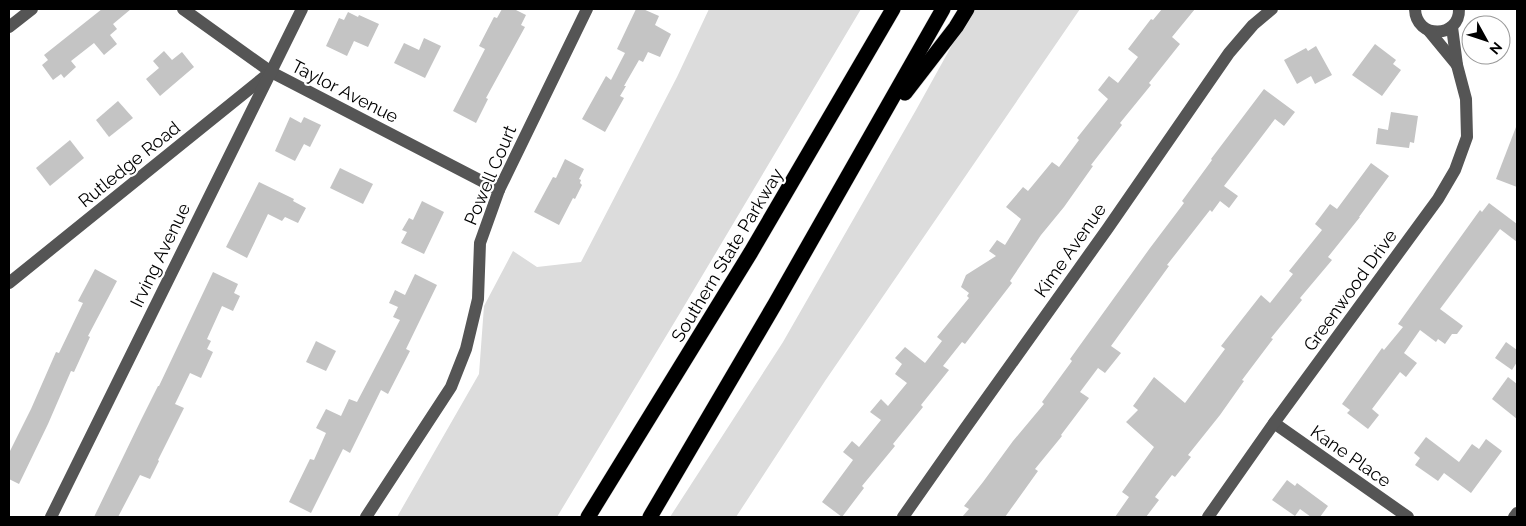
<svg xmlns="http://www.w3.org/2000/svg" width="1526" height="526" viewBox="0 0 1526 526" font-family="Raleway,sans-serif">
	<rect width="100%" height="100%" fill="#fff"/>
	<g fill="#dcdcdc">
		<polygon points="709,9 861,9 680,313 557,517 397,517 479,374 484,306 513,251 537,267 581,262 677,77"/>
		<polygon points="972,9 1080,9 825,381 736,517 670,517 783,342 916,110"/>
	</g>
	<g fill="#c4c4c4">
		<polygon points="102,9 131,9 113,24 117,29 110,35 117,44 104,55 94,43 71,61 76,67 64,78 61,74 53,80 42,65 48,60 44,55"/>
		<polygon points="502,9 514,9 526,15 521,25 525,27 486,98 488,99 476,123 453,111 485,49 479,46 494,17 497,18"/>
		<polygon points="636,9 643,9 659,16 655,25 671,34 660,57 648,52 643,62 639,60 624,86 626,86 620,96 624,98 605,132 582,119 606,76 611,80 625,53 617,49"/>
		<polygon points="1162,9 1195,9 1172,37 1180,44 1149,83 1151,85 1120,123 1122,125 1091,165 1093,166 1064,207 1041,235 1010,281 1012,283 965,344 962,342 943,366 949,370 921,405 923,407 893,444 895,446 862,486 864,488 842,517 822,502 853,460 843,452 852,441 859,447 881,420 870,412 881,399 888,406 907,383 895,374 902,364 895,358 905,347 925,363 942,341 937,337 969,298 967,296 969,293 961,287 966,275 996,256 989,251 997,240 1005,245 1021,219 1006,207 1023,187 1028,191 1052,162 1059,167 1079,140 1077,138 1108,99 1098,90 1109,76 1118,83 1138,57 1128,49 1151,19 1153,20"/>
		<polygon points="348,12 358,17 359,15 379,24 368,47 354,41 347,56 326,46 339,18 344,20"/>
		<polygon points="424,38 441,46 425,78 394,63 404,43 419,50"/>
		<polygon points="1375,44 1396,60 1393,64 1401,70 1382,96 1352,75"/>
		<polygon points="1316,46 1332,75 1315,84 1311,76 1297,84 1284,60 1306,48 1308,51"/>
		<polygon points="164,51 172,60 182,52 194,67 160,96 146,79 159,68 153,61"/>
		<polygon points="1264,89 1295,112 1284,126 1275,119 1224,186 1238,196 1229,208 1220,201 1212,212 1210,210 1167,265 1169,266 1111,346 1121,353 1105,373 1098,368 1080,392 1089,398 1061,435 1062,436 1035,469 1038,471 1005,517 962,517 969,509 964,506 983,482 1013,441 1044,404 1042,402 1072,361 1070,359 1150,248 1184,203 1182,201 1212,160 1211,159"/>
		<polygon points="118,101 133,118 109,137 96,120"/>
		<polygon points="1391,112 1418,116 1414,143 1410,142 1409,148 1376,144 1378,128 1388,130"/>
		<polygon points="290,117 301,123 304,117 321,125 310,147 304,144 295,161 275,151"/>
		<polygon points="1516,127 1517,128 1517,187 1496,179"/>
		<polygon points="70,140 84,158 50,186 36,168"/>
		<polygon points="565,159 584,169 579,179 581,180 580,183 582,185 575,199 573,198 559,225 534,212 553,177 556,178"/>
		<polygon points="1371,163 1389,176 1359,217 1360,217 1328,257 1332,260 1300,298 1302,300 1271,338 1273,339 1242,380 1244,381 1220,415 1188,455 1191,457 1175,477 1172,475 1155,497 1159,500 1146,517 1115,517 1129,497 1122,492 1154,447 1126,422 1138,410 1133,406 1154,377 1185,403 1225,349 1221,346 1261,295 1270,303 1293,274 1289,271 1322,230 1315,224 1330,204 1337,209"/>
		<polygon points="340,168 373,184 363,204 330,188"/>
		<polygon points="259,182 294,199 293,201 306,208 298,223 285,217 282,221 268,214 247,258 226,247"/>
		<polygon points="422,201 444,212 424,254 401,243 407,232 402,230 409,218 413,220"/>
		<polygon points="1489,203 1517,224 1517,242 1500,229 1440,309 1463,326 1457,334 1452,334 1445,344 1438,339 1436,342 1420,330 1404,353 1417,363 1406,377 1400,372 1372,409 1379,415 1368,429 1347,413 1350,410 1342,404 1382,348 1384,350 1403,327 1398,324 1480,210 1482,212"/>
		<polygon points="95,269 117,281 88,336 90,337 74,372 71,371 48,424 19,484 9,479 9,453 31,409 56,352 59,353 83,303 78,301"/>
		<polygon points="213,272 238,284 234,293 240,296 233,311 222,306 207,339 211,341 207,349 213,352 201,378 190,373 175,404 184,408 158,460 159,461 150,479 140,475 118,517 94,517 141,420 158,386 159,386"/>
		<polygon points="415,274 437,285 406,349 410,351 388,394 381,390 350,453 343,449 311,513 289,502 310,459 314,460 326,433 316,428 326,409 341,416 349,399 357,402 400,320 393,317 398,307 389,303 395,290 405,295"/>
		<polygon points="316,341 336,351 326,371 306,362"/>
		<polygon points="1506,342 1517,350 1517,362 1512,370 1495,358"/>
		<polygon points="1508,377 1517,384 1517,419 1492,399"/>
		<polygon points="1426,437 1459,462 1472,444 1479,449 1486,439 1502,451 1471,493 1444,473 1438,481 1415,465 1420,458 1414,453"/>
		<polygon points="1287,480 1295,486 1297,483 1328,506 1320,517 1311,517 1300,509 1295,516 1272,500"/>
	</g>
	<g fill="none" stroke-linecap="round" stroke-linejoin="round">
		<g stroke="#dbdbdb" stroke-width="16">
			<g id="highway">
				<polyline points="905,93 956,27 967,9"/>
				<polyline points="588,517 751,252 893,9"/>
				<polyline points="650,517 775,304 943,9"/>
			</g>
		</g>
		<g stroke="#555" stroke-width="12">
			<polyline points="183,9 271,72 499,190"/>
			<path d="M 1415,9 C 1416,40 1460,38 1459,9"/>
			<polyline points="9,27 32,9"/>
			<polyline points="1429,31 1457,65"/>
			<polyline points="9,283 268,74"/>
			<polyline points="1274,423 1408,517"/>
			<polyline points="51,517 302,9"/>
			<polyline points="366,517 451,387 466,349 478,299 480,243 499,190 587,9"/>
			<polyline points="903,517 964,430 1108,228 1229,53 1253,25 1272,9"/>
			<polyline points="1208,517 1274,423 1438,199 1455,170 1467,137 1466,99 1457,65 1452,27"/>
			<polyline points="1514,517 1517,513"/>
		</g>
		<use href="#highway" stroke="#000" stroke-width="15"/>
	</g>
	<g text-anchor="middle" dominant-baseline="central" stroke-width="4.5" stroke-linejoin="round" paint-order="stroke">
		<g font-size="18" fill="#000" stroke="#fff">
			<text transform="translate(345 91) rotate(27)">Taylor Avenue</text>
			<text transform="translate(129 164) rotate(-39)">Rutledge Road</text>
			<text transform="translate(490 175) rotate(-67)">Powell Court</text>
			<text transform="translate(1070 250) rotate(-55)">Kime Avenue</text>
			<text transform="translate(160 255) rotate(-64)">Irving Avenue</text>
			<text transform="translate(727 255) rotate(-59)">Southern State Parkway</text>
			<text transform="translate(1350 290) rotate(-54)">Greenwood Drive</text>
			<text transform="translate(1351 456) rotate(35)">Kane Place</text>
		</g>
	</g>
	<rect width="1526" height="526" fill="none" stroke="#000000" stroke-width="20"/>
	<g transform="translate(1486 40) rotate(130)"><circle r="24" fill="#ffffff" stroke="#999999"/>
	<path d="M0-4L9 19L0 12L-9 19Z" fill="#000000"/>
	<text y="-8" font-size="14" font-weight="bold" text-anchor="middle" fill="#000000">N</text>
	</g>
</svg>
